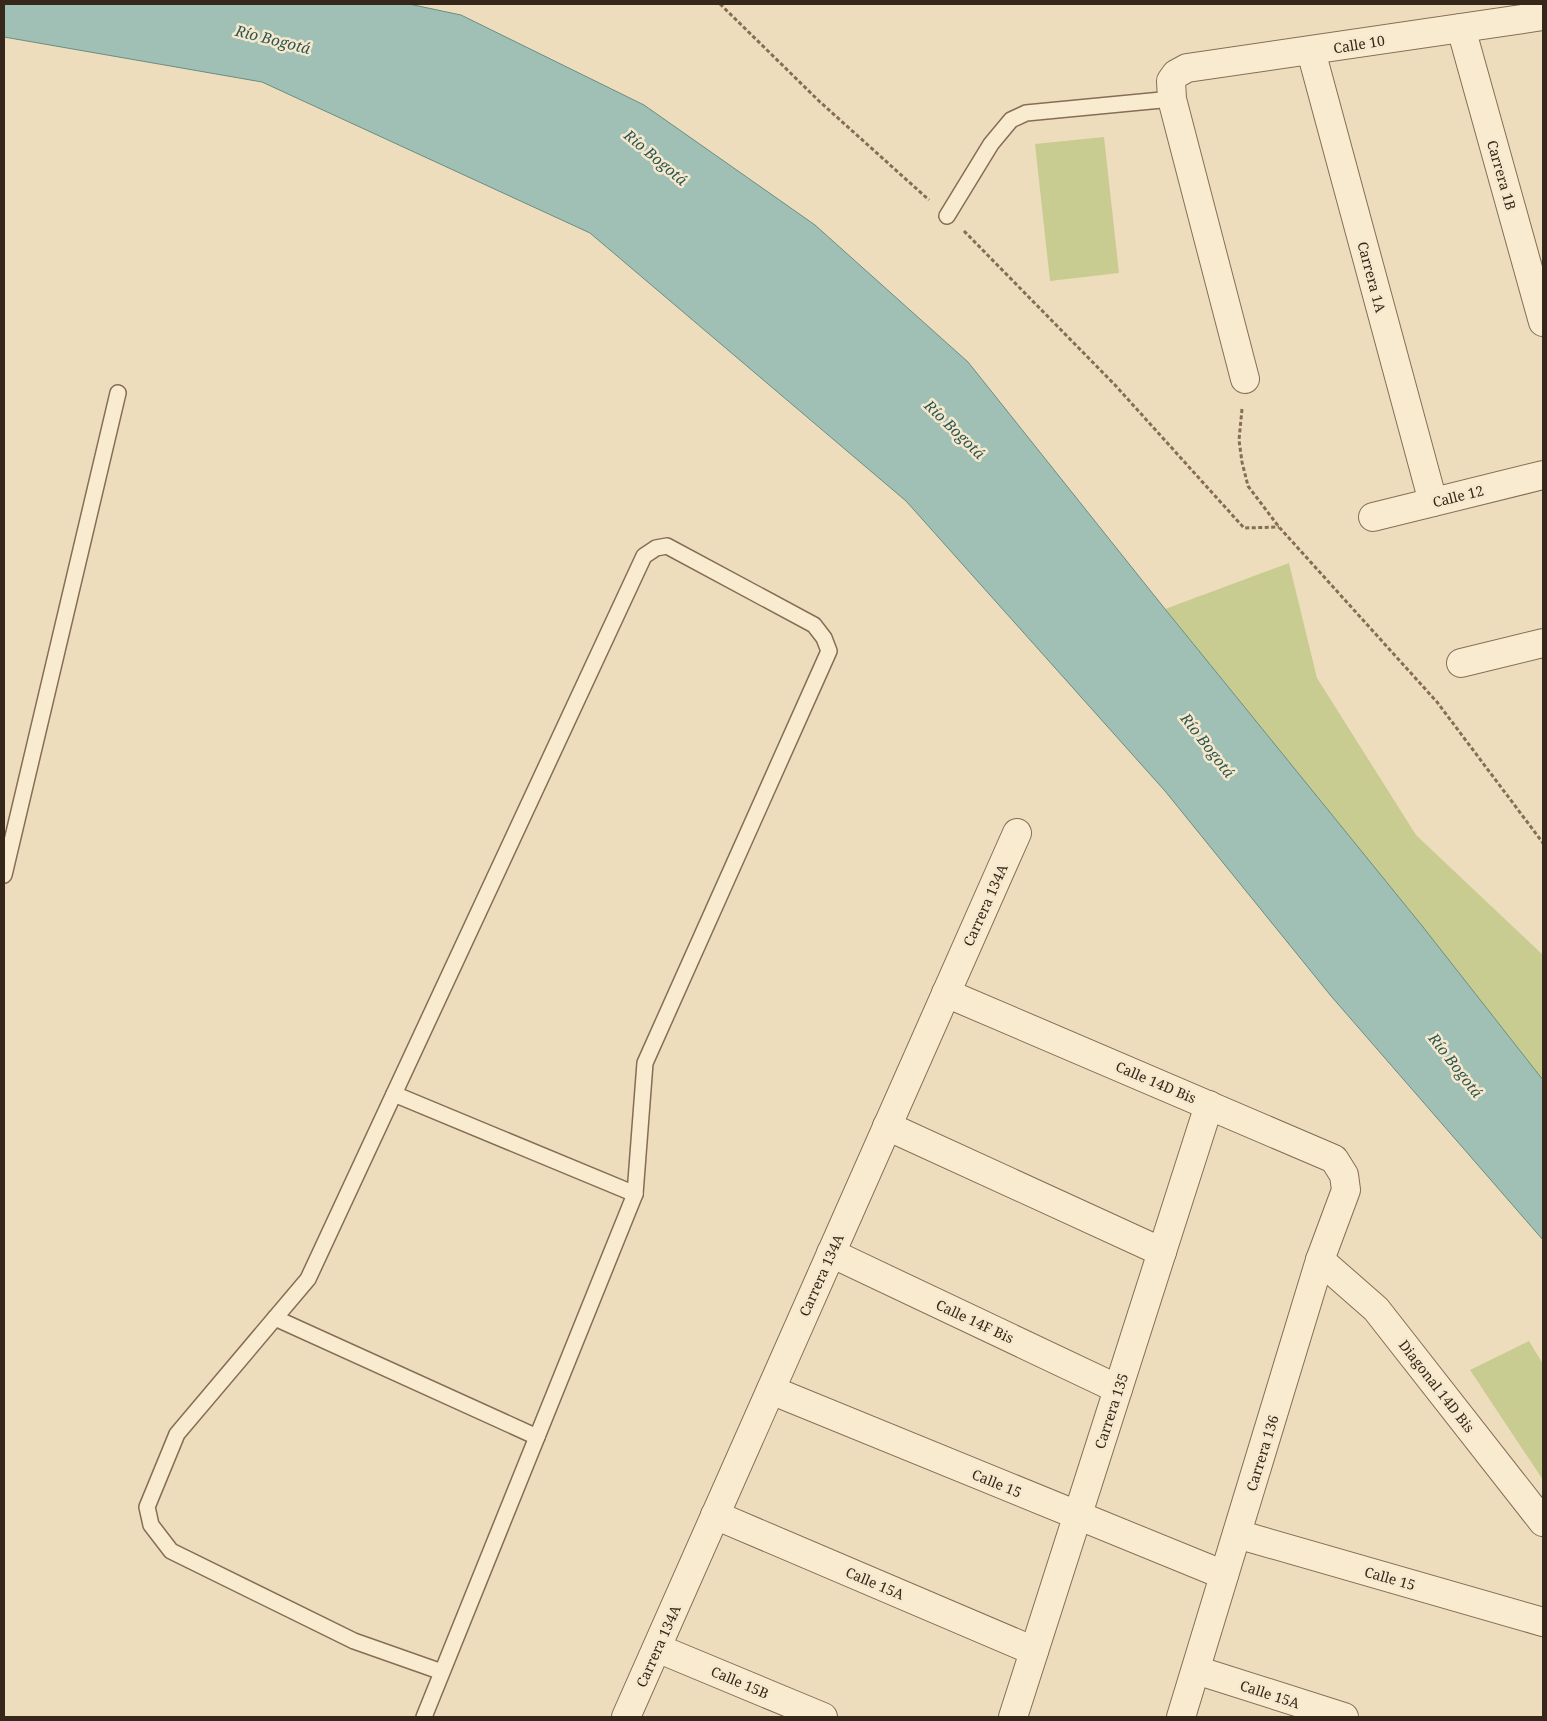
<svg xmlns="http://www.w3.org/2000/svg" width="1547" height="1721" viewBox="0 0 1547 1721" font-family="'Noto Serif',serif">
	<rect width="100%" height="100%" fill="#eeddbd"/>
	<g fill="#c9cc91">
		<polygon points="1104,137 1119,273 1050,281 1035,144"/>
		<polygon points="1289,563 1317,678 1416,835 1543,955 1543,1080 1423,927 1165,609"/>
		<polygon points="1529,1341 1543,1364 1543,1480 1470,1370"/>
	</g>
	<polygon fill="#a1c0b5" stroke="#698d82" points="4,4 409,4 461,15 644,105 815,225 968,362 1165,609 1423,927 1543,1080 1543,1240 1331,996 1165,791 906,501 590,233 262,82 4,37"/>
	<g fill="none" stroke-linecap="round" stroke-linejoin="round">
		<g stroke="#876d56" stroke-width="18">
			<g id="service">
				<polyline points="947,216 991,144 1011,120 1026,113 1172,99"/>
				<polyline points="4,875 118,393"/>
				<polyline points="394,1094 635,1194"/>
				<polyline points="275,1318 537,1437"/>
				<polyline points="424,1717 635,1194 645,1063 829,651 824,638 814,625 667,546 656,548 644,556 308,1279 177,1434 147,1507 151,1525 171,1551 354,1641 442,1672"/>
			</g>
		</g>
		<g stroke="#876d56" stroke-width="30">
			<g id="minor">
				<polyline points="1461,28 1543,322"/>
				<polyline points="1311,51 1433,502"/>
				<polyline points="1245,379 1172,99 1171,81 1176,74 1187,68 1543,16"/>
				<polyline points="1373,517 1543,475"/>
				<polyline points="1461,663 1543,643"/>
				<polyline points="946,993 1334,1159 1344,1175 1346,1190 1320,1260 1181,1717"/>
				<polyline points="887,1126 1162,1252"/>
				<polyline points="831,1253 1118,1389"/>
				<polyline points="1320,1260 1376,1309 1543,1522"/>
				<polyline points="771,1390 1224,1575"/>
				<polyline points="715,1515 1034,1651"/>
				<polyline points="1237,1534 1543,1622"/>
				<polyline points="657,1648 823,1717"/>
				<polyline points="1196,1670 1344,1717"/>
				<polyline points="626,1717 1017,833"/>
				<polyline points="1013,1717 1209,1105"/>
			</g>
		</g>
		<g stroke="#876d56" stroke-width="3" stroke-dasharray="4 2.5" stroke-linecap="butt">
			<polyline points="720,4 819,101 929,200"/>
			<polyline points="964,231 1115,385 1244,528 1279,527"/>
			<polyline points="1242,409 1239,440 1242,462 1248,486 1279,527 1437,702 1543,843"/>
		</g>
		<use href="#service" stroke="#f9ebd0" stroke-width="15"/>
		<use href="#minor" stroke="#f9ebd0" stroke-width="28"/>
	</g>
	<g text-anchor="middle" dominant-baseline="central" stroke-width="5" stroke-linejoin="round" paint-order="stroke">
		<g font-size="14" fill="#36271b" stroke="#f6e8cd">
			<text transform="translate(1359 44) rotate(-9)">Calle 10</text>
			<text transform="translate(1502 175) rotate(74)">Carrera 1B</text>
			<text transform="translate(1372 277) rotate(75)">Carrera 1A</text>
			<text transform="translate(1458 496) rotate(-14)">Calle 12</text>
			<text transform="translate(985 905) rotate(-66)">Carrera 134A</text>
			<text transform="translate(1156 1082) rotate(23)">Calle 14D Bis</text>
			<text transform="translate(821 1275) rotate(-66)">Carrera 134A</text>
			<text transform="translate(975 1321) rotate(25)">Calle 14F Bis</text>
			<text transform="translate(1437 1386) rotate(52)">Diagonal 14D Bis</text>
			<text transform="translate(1111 1411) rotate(-72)">Carrera 135</text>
			<text transform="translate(1262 1453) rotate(-73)">Carrera 136</text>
			<text transform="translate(997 1483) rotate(22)">Calle 15</text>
			<text transform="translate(1390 1578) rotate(16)">Calle 15</text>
			<text transform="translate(875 1583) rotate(23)">Calle 15A</text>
			<text transform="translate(658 1646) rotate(-66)">Carrera 134A</text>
			<text transform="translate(740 1682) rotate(23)">Calle 15B</text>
			<text transform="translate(1270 1694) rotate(18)">Calle 15A</text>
		</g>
		<g font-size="15" font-style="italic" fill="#2a5651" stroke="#f6e8cd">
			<text transform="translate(273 39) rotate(14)">Río Bogotá</text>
			<text transform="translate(656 157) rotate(40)">Río Bogotá</text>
			<text transform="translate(955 429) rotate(44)">Río Bogotá</text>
			<text transform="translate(1208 745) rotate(52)">Río Bogotá</text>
			<text transform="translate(1456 1065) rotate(52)">Río Bogotá</text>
		</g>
	</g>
	<rect width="1547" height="1721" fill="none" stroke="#36271b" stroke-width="10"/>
</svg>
